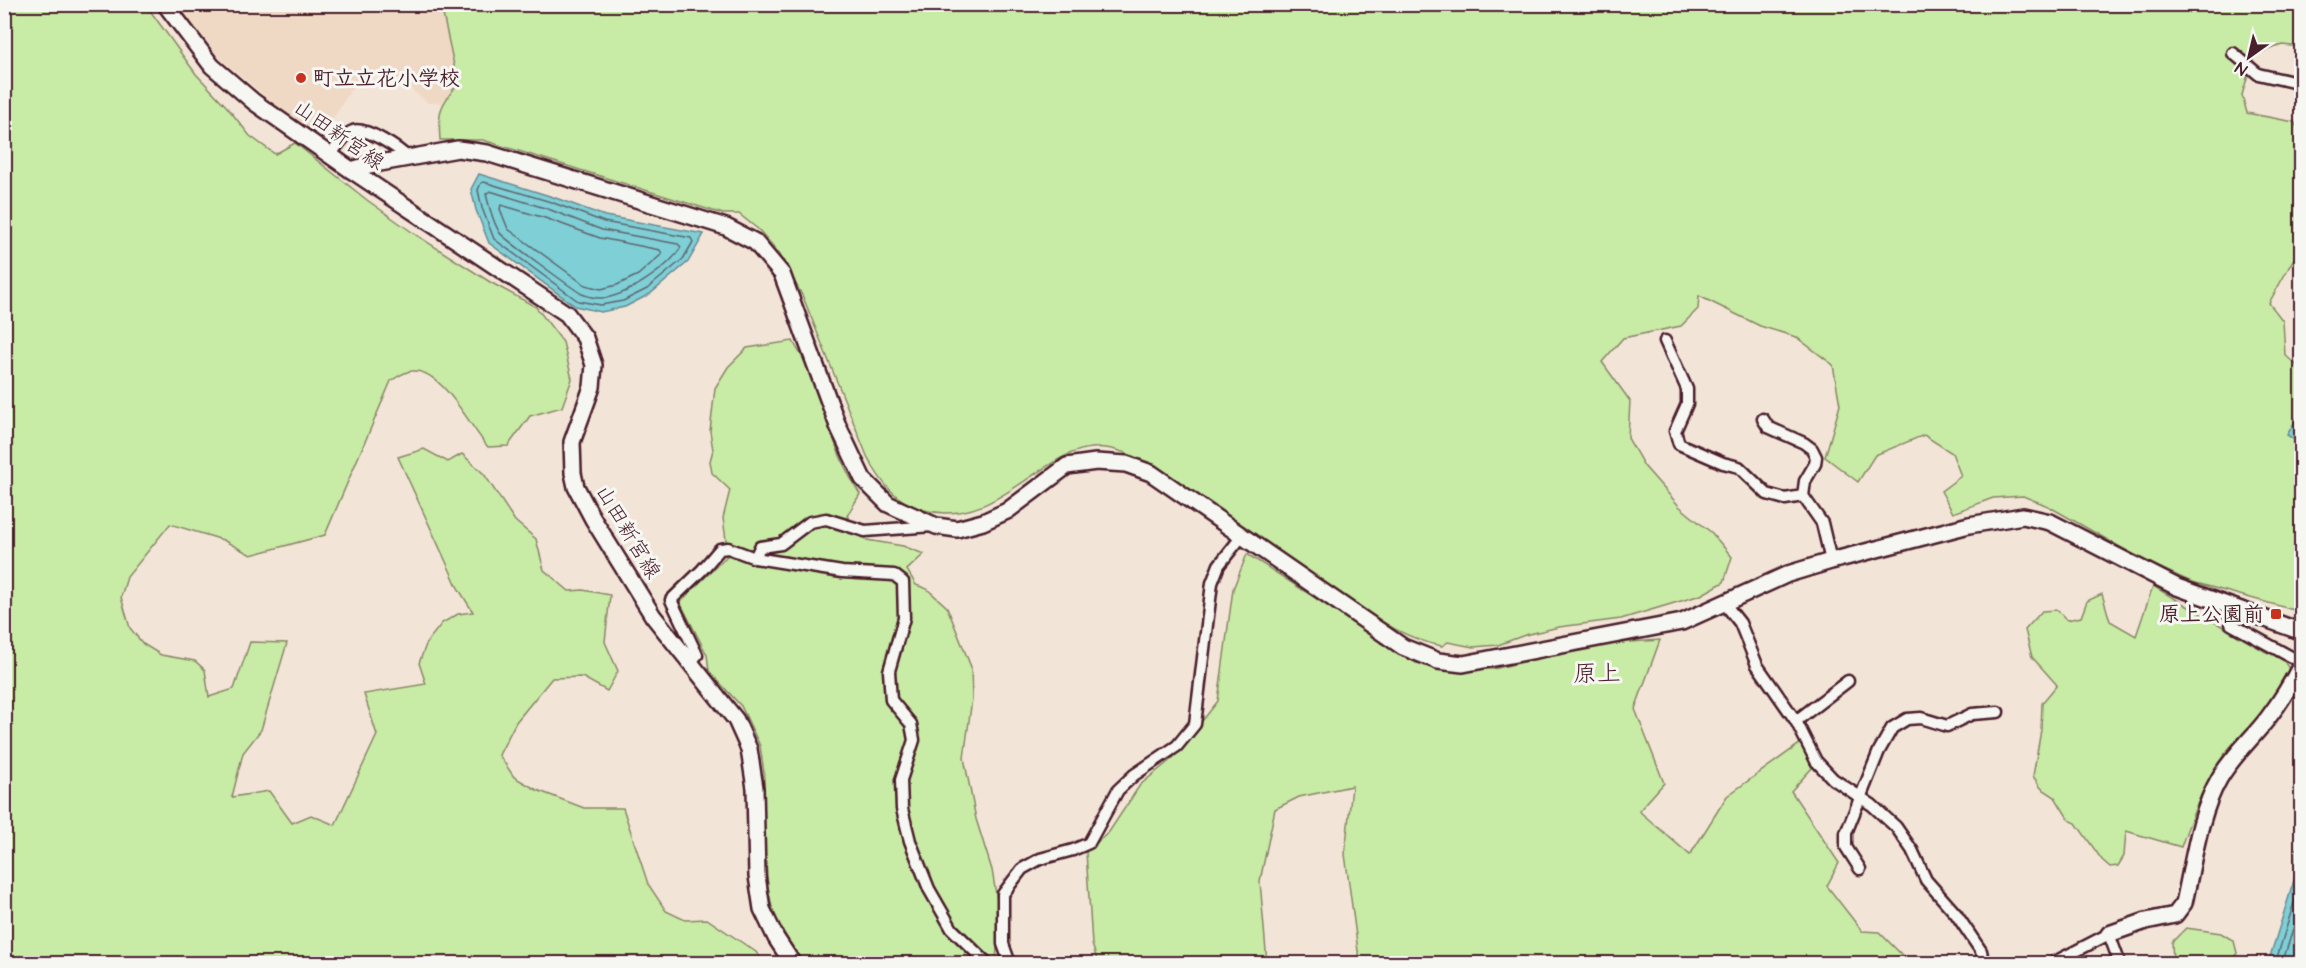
<svg xmlns="http://www.w3.org/2000/svg" width="2306" height="968" viewBox="0 0 2306 968" font-family="'Architects Daughter','Klee One',sans-serif">
	<rect width="100%" height="100%" fill="#f2e5d7"/>
	<filter id="ink" filterUnits="userSpaceOnUse"><feTurbulence type="fractalNoise" baseFrequency=".0167" numOctaves="2"/><feDisplacementMap in="SourceGraphic" scale="12" xChannelSelector="R" yChannelSelector="G"/><feConvolveMatrix kernelMatrix="1 2 1 2 8 2 1 2 1" color-interpolation-filters="sRGB"/></filter>
	<g filter="url(#ink)">
		<polygon fill="#efd9c4" points="178,5 441,5 458,84 442,103 428,103 388,71 362,72 319,141 216,55"/>
		<g fill="#c8eba5" stroke="#898568" stroke-width="1.5">
			<path d="M 5,4 L 146,5 L 196,74 L 227,107 L 250,136 L 275,154 L 295,143 L 367,200 L 416,235 L 490,282 L 536,307 L 563,342 L 572,379 L 562,407 L 530,416 L 508,446 L 488,447 C 470,427 442,368 412,371 C 405,371 397,377 391,381 L 325,535 L 251,555 L 223,540 L 170,524 L 127,577 L 121,597 L 130,628 L 143,644 L 161,655 L 195,661 L 205,670 L 209,697 L 234,689 L 250,642 L 287,643 L 261,730 L 243,753 L 232,797 L 269,791 L 292,823 L 311,815 L 335,825 L 377,735 L 364,694 L 426,684 L 419,663 L 427,642 L 442,623 L 458,614 L 473,612 L 458,588 L 398,457 L 424,449 L 448,462 L 462,454 L 484,474 L 515,521 L 536,539 L 544,570 L 569,591 L 583,590 L 610,595 L 605,642 L 618,671 L 607,691 L 582,677 L 552,678 L 516,722 L 499,755 L 514,777 L 537,790 L 584,808 L 623,808 L 648,884 L 666,911 L 685,920 L 707,919 L 756,952 L 764,963 L 5,963 Z"/>
			<path d="M 441,5 L 2301,5 L 2301,47 L 2282,45 L 2254,55 L 2242,95 L 2247,113 L 2294,122 L 2301,135 L 2301,250 L 2293,260 L 2269,303 L 2283,321 L 2285,355 L 2301,369 L 2301,434 L 2294,448 L 2302,453 L 2301,612 L 2189,581 L 2143,560 L 2048,506 L 2023,496 L 1993,498 L 1953,513 L 1941,491 L 1961,476 L 1952,453 L 1924,435 L 1875,455 L 1858,482 L 1825,457 L 1840,405 L 1833,365 L 1796,337 L 1760,326 L 1699,296 L 1698,309 L 1681,326 L 1623,338 L 1602,362 L 1630,401 L 1628,438 L 1644,466 L 1680,507 L 1712,533 L 1732,557 L 1724,582 L 1701,595 L 1621,619 L 1559,627 L 1525,635 L 1498,645 L 1473,647 L 1448,642 L 1442,646 C 1403,639 1370,614 1337,593 C 1286,558 1236,521 1184,487 C 1161,472 1139,455 1112,449 C 1048,434 1003,531 924,510 C 896,503 880,481 867,456 L 803,297 L 779,253 L 759,230 L 739,214 L 723,214 L 483,140 L 440,140 C 438,112 439,106 458,84 Z"/>
			<path d="M 793,341 C 798,351 805,360 809,370 C 826,412 835,456 860,494 L 847,516 L 867,540 L 903,546 L 924,554 L 907,570 L 916,585 L 927,589 L 947,607 L 971,667 L 972,699 L 964,758 L 976,819 L 992,870 L 999,913 L 996,963 L 802,963 L 774,917 L 768,888 L 763,825 L 764,773 L 760,746 L 741,706 L 709,671 L 707,655 L 680,602 L 728,555 L 723,518 L 730,490 L 712,473 L 710,461 L 713,450 L 710,431 L 715,388 L 728,367 L 747,348 Z"/>
			<polygon points="1247,554 1416,663 1438,667 1493,669 1600,644 1660,640 1635,709 1664,783 1639,811 1690,855 1727,796 1801,743 1812,768 1791,791 1839,863 1827,886 1862,931 1879,932 1910,963 1362,963 1358,951 1345,854 1352,786 1299,797 1275,809 1260,881 1267,963 1098,963 1092,944 1086,852 1109,832 1140,785 1173,758 1218,701 1233,589"/>
			<path d="M 2153,586 L 2266,652 L 2281,656 L 2289,669 C 2279,687 2269,704 2256,720 C 2247,730 2236,740 2227,751 C 2205,780 2193,812 2181,847 L 2126,831 L 2124,856 L 2118,866 L 2110,867 L 2102,860 L 2076,823 L 2069,820 L 2055,797 L 2041,788 L 2033,776 L 2041,730 L 2042,703 L 2057,685 L 2032,657 L 2025,630 L 2042,611 L 2057,610 L 2067,620 L 2081,617 L 2087,601 L 2102,594 L 2110,621 L 2136,636 Z"/>
			<polygon points="2186,928 2221,933 2234,941 2237,953 2234,963 2173,963 2172,942"/>
		</g>
		<g fill="#7ecfd6" stroke="#698992" stroke-width="1.5">
			<polygon points="479,174 553,197 605,216 704,234 688,262 650,294 625,307 601,312 575,306 489,243 476,210 471,189"/>
			<polygon points="2301,411 2301,444 2287,435"/>
			<polygon points="2297,848 2301,848 2301,963 2268,963 2296,874"/>
		</g>
		<g fill="none" stroke-linecap="round" stroke-linejoin="round">
			<g stroke="#5f656f" stroke-width="1.5">
				<polygon points="484,182 551,202 604,222 691,238 693,242 683,259 647,289 623,301 601,305 578,301 494,239 482,208 478,190 481,183"/>
				<path d="M 490,191 L 548,209 L 602,230 L 678,244 L 681,247 C 670,267 623,299 600,298 C 595,298 587,296 582,294 C 576,291 503,238 500,233 C 493,223 489,206 486,194 Z"/>
				<polygon points="501,205 545,218 600,238 660,250 662,254 638,275 617,285 601,289 585,285 508,229 500,209"/>
				<polyline points="2275,964 2302,877"/>
				<polyline points="2282,964 2302,901"/>
			</g>
			<g stroke="#4a1f2b" stroke-width="15">
				<g id="street">
					<polyline points="2233,53 2258,74 2293,82 2302,88"/>
					<path d="M 330,156 C 336,148 344,134 353,131 C 365,126 400,149 408,158"/>
					<polyline points="1665,341 1687,389 1687,404 1675,431 1679,444 1723,463 1739,467 1767,494 1785,499 1803,496 1822,523 1831,561"/>
					<polyline points="1763,419 1768,427 1804,443 1812,449 1816,457 1815,464 1805,481 1803,496"/>
					<polyline points="755,558 760,547 781,544 810,522 826,519 865,531 933,526"/>
					<polyline points="1725,604 1740,623 1757,665 1796,721 1816,761 1833,779 1872,805 1896,827 1912,850 1926,880 1956,914 1981,951 1984,964"/>
					<polyline points="2228,606 2231,624 2302,663"/>
					<polyline points="690,663 697,655 671,600 702,570 720,549 728,548 755,558 842,572 894,575 903,582 904,618 889,671 891,700 911,724 914,740 901,780 902,809 910,841 929,889 952,929 988,964"/>
					<polyline points="1796,721 1848,681"/>
					<polyline points="1860,869 1846,847 1846,833 1879,751 1892,728 1907,719 1921,718 1947,726 1972,714 1998,712"/>
					<polyline points="1008,964 1008,958 1003,944 1003,894 1022,869 1040,859 1073,850 1089,843 1118,790 1134,775 1177,746 1195,724 1212,583 1219,565 1242,536"/>
					<polyline points="2051,964 2109,934 2120,964"/>
				</g>
			</g>
			<g stroke="#4a1f2b" stroke-width="20">
				<g id="secondary">
					<polyline points="165,4 212,66 254,102 351,170 567,314 585,338 594,365 592,387 572,442 573,473 576,487 593,519 653,616 736,720 749,749 755,788 757,876 762,909 776,938 793,964"/>
					<polyline points="351,170 369,165 458,149 487,153 726,227 755,242 782,274 838,426 863,479 888,504 936,526 957,529 983,522 1007,511 1067,466 1096,462 1126,464 1151,473 1403,647 1438,661 1463,664 1682,622 1788,574 1831,561 1969,525 2023,516 2050,522 2177,587 2302,632"/>
					<path d="M 2109,934 L 2146,921 L 2175,915 L 2184,903 C 2193,864 2199,814 2219,779 C 2232,756 2252,739 2268,718 C 2281,701 2292,683 2302,663"/>
				</g>
			</g>
			<use href="#street" stroke="#f6f6f2" stroke-width="10"/>
			<use href="#secondary" stroke="#f6f6f2" stroke-width="15"/>
		</g>
	</g>
	<g fill="#c8321e" stroke="#f6f6f2" stroke-width="2">
		<circle cx="301" cy="78" r="6"/>
		<rect x="2270" y="608" width="12" height="12" rx="3"/>
	</g>
	<g text-anchor="middle" dominant-baseline="central" stroke-width="6" stroke-linejoin="round" paint-order="stroke">
		<g font-size="21" font-weight="bold" fill="#4a1f2b" stroke="#f6f6f2" text-anchor="start">
			<text x="313" y="78">町立立花小学校</text>
			<text x="2264" y="614" text-anchor="end">原上公園前</text>
		</g>
		<g font-size="21" fill="#4a1f2b" stroke="#f6f6f2">
			<text transform="translate(339 135) rotate(35)">山田新宮線</text>
			<text transform="translate(628 532) rotate(59)">山田新宮線</text>
		</g>
		<g font-size="24" fill="#4a1f2b" stroke="#f6f6f2">
			<text x="1597" y="674">原上</text>
		</g>
	</g>
	<rect width="2306" height="968" fill="none" stroke="#f6f6f2" stroke-width="24"/>
	<rect x="12" y="12" width="2282" height="944" fill="none" stroke="#4a1f2b" stroke-width="2" filter="url(#ink)"/>
	<g transform="translate(2249 57) rotate(214)" stroke="#f6f6f2" stroke-width="4.5" paint-order="stroke">
	<path d="M0-4.5L10 22L0 15L-10 22Z" fill="#4a1f2b"/>
	<text y="-9" font-size="16" font-weight="bold" text-anchor="middle" fill="#4a1f2b">N</text>
	</g>
</svg>
